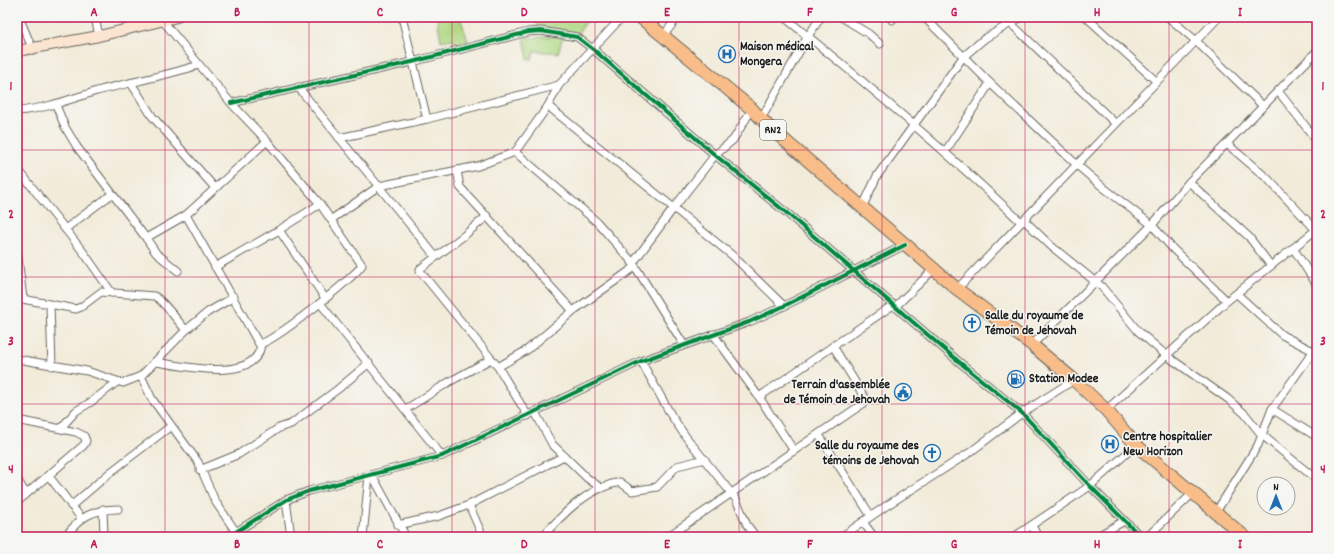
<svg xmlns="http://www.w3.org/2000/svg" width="1334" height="554" viewBox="0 0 1334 554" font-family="Dekko,sans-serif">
	<rect width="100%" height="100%" fill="#f6f6f2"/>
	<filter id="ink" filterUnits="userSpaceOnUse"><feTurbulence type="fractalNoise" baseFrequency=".025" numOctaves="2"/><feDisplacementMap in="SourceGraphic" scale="8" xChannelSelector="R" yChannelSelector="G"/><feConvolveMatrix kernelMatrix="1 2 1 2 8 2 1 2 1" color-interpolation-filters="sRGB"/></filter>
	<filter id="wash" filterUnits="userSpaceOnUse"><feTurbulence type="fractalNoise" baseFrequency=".012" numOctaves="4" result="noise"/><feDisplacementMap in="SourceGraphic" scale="16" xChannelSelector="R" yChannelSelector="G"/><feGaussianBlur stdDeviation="0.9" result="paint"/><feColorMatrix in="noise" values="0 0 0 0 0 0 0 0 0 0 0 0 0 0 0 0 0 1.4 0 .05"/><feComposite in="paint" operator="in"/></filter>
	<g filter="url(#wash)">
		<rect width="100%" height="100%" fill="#f2ebd9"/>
		<g fill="#b0d883" stroke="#667a50">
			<polygon points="437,17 460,17 468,41 456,45 453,39 441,41"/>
			<polygon points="536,17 590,17 578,33 538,28"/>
			<polygon points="563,36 558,53 534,51 532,59 528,59 524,38"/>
		</g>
	</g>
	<g filter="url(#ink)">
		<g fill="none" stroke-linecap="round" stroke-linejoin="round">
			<g stroke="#67645e" stroke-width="9">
				<g id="street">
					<polyline points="19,17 33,50"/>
					<polyline points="95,17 99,36"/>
					<polyline points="402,17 427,119"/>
					<path d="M 784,17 C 865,82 945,150 1021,222"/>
					<polyline points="841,17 869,34 880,44"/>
					<polyline points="924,17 990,83 1077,165 1104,188 1152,225 1173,249 1227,301"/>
					<polyline points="1004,17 1115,123"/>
					<polyline points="1086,17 1156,81"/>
					<polyline points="1168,17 1195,40 1263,106"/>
					<polyline points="892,20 894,17"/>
					<path d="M 163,21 L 231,103 L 267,141 L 320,204 L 362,265 C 354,278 271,344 259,344 L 186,215"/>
					<polyline points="663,36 678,17"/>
					<polyline points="131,83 152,116 215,188"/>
					<polyline points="298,87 436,257"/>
					<polyline points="1278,91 1317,141"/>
					<polyline points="231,103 412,62 528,32 541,31 577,37 594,50 715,155 788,214 958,361 1022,413 1090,486 1141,537"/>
					<polyline points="56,105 65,127 77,147 146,238 186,215 267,141"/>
					<polyline points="548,106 733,256 784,306"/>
					<path d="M 17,111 C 46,109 70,99 97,91 C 131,82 165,76 199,65"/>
					<polyline points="761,119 808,36 821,17"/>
					<polyline points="339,138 427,119 559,85"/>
					<polyline points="1227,144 1268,179 1316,230"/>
					<polyline points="515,152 597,222 633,263 684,345"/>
					<polyline points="945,152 990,83"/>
					<polyline points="17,168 84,253 112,293"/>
					<polyline points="457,170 460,187 573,311"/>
					<polyline points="1189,182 1249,237 1271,266"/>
					<polyline points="862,208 877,176 963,57 984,39 1021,17"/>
					<polyline points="487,216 466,234 420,269 420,271 498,367 528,416"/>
					<polyline points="332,219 379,186 478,166 515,152 548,106 559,85 622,17"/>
					<polyline points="1024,220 1051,246 1102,287 1138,331 1167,356 1228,399 1245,414 1261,434 1317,480"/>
					<polyline points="65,229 112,194"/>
					<polyline points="279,230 325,298"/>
					<polyline points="146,238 156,253 178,271"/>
					<polyline points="1293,248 1317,285"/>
					<polyline points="17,250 23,299"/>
					<polyline points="633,263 673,209 715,155 733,140 752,109"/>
					<polyline points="215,267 279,230 320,204"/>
					<polyline points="957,289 1219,17"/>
					<polyline points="1237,294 1282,335 1317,353"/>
					<path d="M 17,298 L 76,309 L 81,307 L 101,292 L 154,296 C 161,298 179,323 186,330"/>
					<polyline points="320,303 442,456"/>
					<polyline points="50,305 52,366"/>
					<polyline points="895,307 934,269"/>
					<polyline points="713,334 759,397 794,451"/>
					<polyline points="1032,345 1152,225 1189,182 1317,51"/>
					<polyline points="17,359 87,371 123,383 141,376 152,399 198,462 215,501 236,532"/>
					<polyline points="641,361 671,415 686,437 736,499 747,525 756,537"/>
					<path d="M 156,362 C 182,366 257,384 261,344"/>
					<polyline points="498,367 527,350 573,311 635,267"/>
					<polyline points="141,376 186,330 208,312 234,297"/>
					<polyline points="759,397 893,305"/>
					<polyline points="406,409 449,382 491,359"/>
					<polyline points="1272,409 1317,437"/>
					<polyline points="1106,410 1227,301 1317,229"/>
					<polyline points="535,412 552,444 587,478 601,488"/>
					<polyline points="17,420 76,432 84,436 86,441 84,445 17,502"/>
					<polyline points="61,428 76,411 91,402 117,382"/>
					<polyline points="819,435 871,516"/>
					<polyline points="200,470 239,454 279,428 291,424 338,389 369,363"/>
					<polyline points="48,475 81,518"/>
					<polyline points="372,475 406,537"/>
					<polyline points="17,479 26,494"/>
					<polyline points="286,500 291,537"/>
					<polyline points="469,505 483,537"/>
					<polyline points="71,506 112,471 171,426"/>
					<polyline points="103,509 104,537"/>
					<polyline points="1216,512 1258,445 1272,409 1317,346"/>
					<polyline points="863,522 874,537"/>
					<polyline points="398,525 439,516 469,505 564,456"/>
					<polyline points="1032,526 1038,537"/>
					<path d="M 65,537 C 80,517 92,509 118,509"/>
					<polyline points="228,537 286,500 309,491 442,456 641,361 749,322 784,306 905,245"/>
					<polyline points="363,537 369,475"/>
					<path d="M 542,537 C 563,514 587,488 620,482 L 632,491 L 657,487 L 677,466 L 705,459"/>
					<polyline points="667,537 864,403 865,398 833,346"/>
					<polyline points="841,537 886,506 969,453 1022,413 1074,380"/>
					<polyline points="1014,537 1090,486 1136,445"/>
					<polyline points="1096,537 1124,521"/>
					<polyline points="1147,537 1193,493"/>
				</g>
			</g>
			<g stroke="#67645e" stroke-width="12">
				<polyline id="secondary" points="17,51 99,36 177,17"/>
			</g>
			<g stroke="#67645e" stroke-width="14">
				<polyline id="highway" points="640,17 752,109 768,126 957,289 1032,345 1074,380 1106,410 1136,445 1245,537"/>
			</g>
			<use href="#street" stroke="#fff" stroke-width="7"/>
			<use href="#secondary" stroke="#fce5d0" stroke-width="10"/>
			<use href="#highway" stroke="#f8bd89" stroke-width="12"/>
			<g stroke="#f6f6f2" stroke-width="6">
				<g id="cycleway">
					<polyline points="231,103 412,62 528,32 541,31 577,37 594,50 715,155 788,214 958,361 1022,413 1090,486 1141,537"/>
					<polyline points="228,537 286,500 309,491 442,456 641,361 749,322 784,306 905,245"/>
				</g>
			</g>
			<use href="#cycleway" stroke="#00873e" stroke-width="4"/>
		</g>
	</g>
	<path fill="none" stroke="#c2185b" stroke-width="1" stroke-opacity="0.55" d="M 165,17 L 165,537M 309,17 L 309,537M 452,17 L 452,537M 595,17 L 595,537M 739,17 L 739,537M 882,17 L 882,537M 1025,17 L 1025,537M 1169,17 L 1169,537M 17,150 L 1317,150M 17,277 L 1317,277M 17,404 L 1317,404"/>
	<defs>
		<g id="hospital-ring" transform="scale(0.9)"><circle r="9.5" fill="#f6f6f2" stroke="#1f6fb2" stroke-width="1.5"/><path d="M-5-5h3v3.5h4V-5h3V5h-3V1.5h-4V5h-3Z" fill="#1f6fb2"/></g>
		<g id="church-ring" transform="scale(0.9)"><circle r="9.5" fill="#f6f6f2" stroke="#1f6fb2" stroke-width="1.5"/><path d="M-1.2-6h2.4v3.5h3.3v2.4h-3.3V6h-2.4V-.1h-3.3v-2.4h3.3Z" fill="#1f6fb2"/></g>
		<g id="fuel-ring" transform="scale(0.9)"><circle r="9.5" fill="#f6f6f2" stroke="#1f6fb2" stroke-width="1.5"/><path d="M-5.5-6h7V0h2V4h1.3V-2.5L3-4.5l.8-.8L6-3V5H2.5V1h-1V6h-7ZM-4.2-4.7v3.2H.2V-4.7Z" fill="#1f6fb2"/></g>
		<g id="civic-ring" transform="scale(0.9)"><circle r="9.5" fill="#f6f6f2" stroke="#1f6fb2" stroke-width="1.5"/><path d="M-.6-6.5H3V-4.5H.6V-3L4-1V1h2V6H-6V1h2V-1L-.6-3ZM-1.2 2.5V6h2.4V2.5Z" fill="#1f6fb2"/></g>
	</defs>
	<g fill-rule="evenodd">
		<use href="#hospital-ring" x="727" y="54"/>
		<use href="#church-ring" x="972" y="323"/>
		<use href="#fuel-ring" x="1016" y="379"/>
		<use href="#civic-ring" x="903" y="392"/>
		<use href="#hospital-ring" x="1110" y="444"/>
		<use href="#church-ring" x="932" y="453"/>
	</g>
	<g text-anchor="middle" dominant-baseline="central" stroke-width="3" stroke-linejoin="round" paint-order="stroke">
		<rect fill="#f6f6f2" stroke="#5d5d5c" stroke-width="1" x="760" y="120" width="26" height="20" rx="3"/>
		<g font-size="12" font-weight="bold" fill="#1c1c1c">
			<text x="773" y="130">RN2</text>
		</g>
		<g font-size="13" font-weight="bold" fill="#1c1c1c" stroke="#f6f6f2" text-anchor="start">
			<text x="740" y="47">Maison médical<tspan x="740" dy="15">Mongera</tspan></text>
			<text x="985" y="316">Salle du royaume de<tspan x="985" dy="15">Témoin de Jehovah</tspan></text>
			<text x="1029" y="379">Station Modee</text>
			<text x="890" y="385" text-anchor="end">Terrain d'assemblée<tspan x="890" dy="15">de Témoin de Jehovah</tspan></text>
			<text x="1123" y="437">Centre hospitalier<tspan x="1123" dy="15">New Horizon</tspan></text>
			<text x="919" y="446" text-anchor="end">Salle du royaume des<tspan x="919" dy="15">témoins de Jehovah</tspan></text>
		</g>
	</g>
	<rect width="1334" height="554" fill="none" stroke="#f6f6f2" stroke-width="44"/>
	<g transform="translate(1276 496)"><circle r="19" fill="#f6f6f2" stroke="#9f9f9c"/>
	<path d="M0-3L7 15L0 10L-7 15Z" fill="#1f6fb2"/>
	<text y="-6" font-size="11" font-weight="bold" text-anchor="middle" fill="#1c1c1c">N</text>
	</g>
	<rect x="22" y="22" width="1290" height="510" fill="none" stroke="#c2185b" stroke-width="1.5"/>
	<g font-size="13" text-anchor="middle" font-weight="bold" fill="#c2185b">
		<text x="94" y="16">A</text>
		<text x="237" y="16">B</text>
		<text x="380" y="16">C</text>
		<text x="524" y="16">D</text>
		<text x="667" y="16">E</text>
		<text x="810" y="16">F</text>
		<text x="954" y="16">G</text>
		<text x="1097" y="16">H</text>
		<text x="1240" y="16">I</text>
		<text x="11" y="90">1</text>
		<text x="1323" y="90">1</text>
		<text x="11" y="218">2</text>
		<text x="1323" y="218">2</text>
		<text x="11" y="345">3</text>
		<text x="1323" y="345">3</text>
		<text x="11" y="473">4</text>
		<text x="1323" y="473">4</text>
		<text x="94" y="548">A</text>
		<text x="237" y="548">B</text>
		<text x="380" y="548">C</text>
		<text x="524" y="548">D</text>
		<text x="667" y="548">E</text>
		<text x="810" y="548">F</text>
		<text x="954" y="548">G</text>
		<text x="1097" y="548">H</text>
		<text x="1240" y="548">I</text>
	</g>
</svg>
